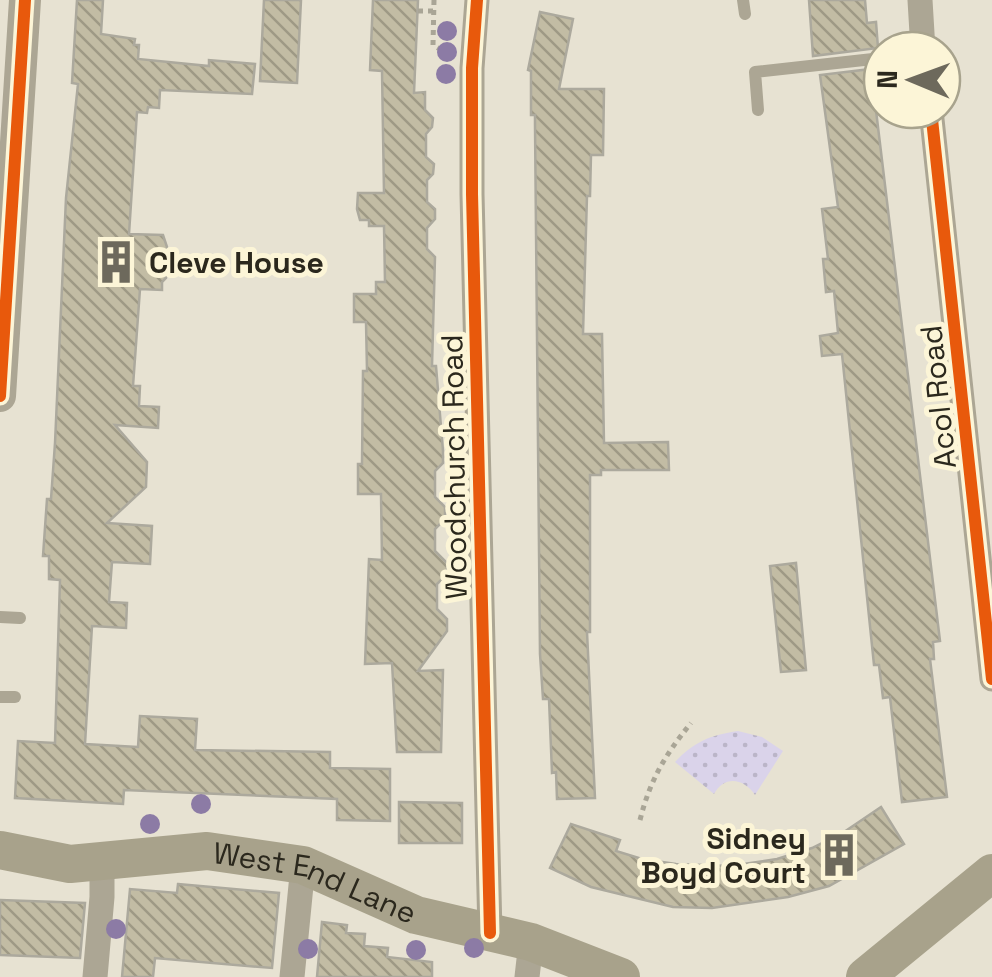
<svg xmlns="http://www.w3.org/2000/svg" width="992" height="977" viewBox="0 0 992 977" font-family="'Space Grotesk',sans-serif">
	<defs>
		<pattern id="park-dots" width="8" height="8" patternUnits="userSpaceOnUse" patternTransform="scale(2.5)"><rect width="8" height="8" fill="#dad3ea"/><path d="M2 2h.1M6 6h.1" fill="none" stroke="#bbb5c8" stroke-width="1.8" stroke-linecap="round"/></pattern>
		<pattern id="building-back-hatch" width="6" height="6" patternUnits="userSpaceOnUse" patternTransform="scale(2.5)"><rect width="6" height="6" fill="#c2bca4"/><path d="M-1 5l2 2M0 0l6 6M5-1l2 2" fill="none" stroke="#9e9985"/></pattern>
	</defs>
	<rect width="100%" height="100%" fill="#e7e2d2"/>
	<path fill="url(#park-dots)" d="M 738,731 L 762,737 L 783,751 L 755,795 C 744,778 724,775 714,794 L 675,762 C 694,742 710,735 738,731 Z"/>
	<g fill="url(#building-back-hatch)" stroke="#aca99d" stroke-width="2.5">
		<polygon points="77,0 103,0 101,34 135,39 134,45 139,45 138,59 209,66 209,60 255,64 252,94 160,90 159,108 148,107 147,113 137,112 129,234 163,235 167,247 166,278 162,282 162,290 140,289 133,386 140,386 139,406 159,407 158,428 115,425 147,462 146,487 107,523 152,526 150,564 112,562 109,602 127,603 126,628 92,626 85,744 138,747 140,716 197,719 195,750 330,752 330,768 390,769 390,821 337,820 337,799 124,790 123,804 15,798 18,741 55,743 60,580 49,579 49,556 43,556 47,499 51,499 55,443 66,198 78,84 72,83"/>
		<polygon points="264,0 301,0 297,83 260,81"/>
		<polygon points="373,0 418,0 414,93 425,92 425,110 433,118 432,127 426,134 426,157 434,164 433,174 427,180 427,202 435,209 435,219 427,228 427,249 435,257 432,366 436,366 443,451 443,463 435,471 435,497 445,507 445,519 435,529 435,551 447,563 447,574 437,584 437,609 447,619 447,631 418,671 443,670 441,752 397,752 392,663 365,664 369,559 382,560 381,494 358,494 358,464 362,464 363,371 367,371 366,322 354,322 354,294 376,294 376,282 385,282 384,226 369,226 369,220 360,220 357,209 358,193 384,193 382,71 370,70"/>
		<polygon points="809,0 865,0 867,23 876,22 878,48 813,56"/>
		<polygon points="540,12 573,19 559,89 604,89 603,155 591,155 590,196 587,196 583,334 602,334 604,443 668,442 669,470 601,470 601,475 590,475 590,632 587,632 595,798 557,799 556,772 552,773 549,699 543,699 540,654 535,125 535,115 531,115 531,71 528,70"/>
		<polygon points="871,69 940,641 933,642 934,659 930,659 947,797 902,802 890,697 883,698 879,665 874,665 842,354 822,356 820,336 838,333 834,291 826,292 823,259 828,259 822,209 838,207 820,75"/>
		<polygon points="796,563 806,670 781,672 770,566"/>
		<polygon points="399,802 462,803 462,843 399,843"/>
		<polygon points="881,807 904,844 829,886 788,897 712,908 673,907 591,887 550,868 571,824 620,840 616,851 642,859 676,864 730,866 777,859 812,848 844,832"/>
		<polygon points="178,884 279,893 272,968 155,958 153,977 122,977 130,889 177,893"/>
		<polygon points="0,900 85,903 80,958 0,955"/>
		<polygon points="322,922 347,925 346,933 365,934 364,946 388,948 387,957 432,962 432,977 317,977"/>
	</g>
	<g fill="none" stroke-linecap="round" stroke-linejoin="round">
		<g stroke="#a9a596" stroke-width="5" stroke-dasharray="5 5" stroke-linecap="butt">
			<polyline points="434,0 433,45 448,54"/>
			<polyline points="418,11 434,11"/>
			<path d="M 640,820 C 650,780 665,755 691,723"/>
		</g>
		<g stroke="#aca694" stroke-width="12">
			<polyline points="743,0 745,14"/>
			<polyline points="758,110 755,72 882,58"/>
			<polyline points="0,617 20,618"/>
			<polyline points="0,697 15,697"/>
		</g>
		<g stroke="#aca694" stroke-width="25">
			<polyline points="477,0 472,68 472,194 490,933"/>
			<polyline points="920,0 923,50"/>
			<polyline points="931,110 992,679"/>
			<polyline points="95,977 102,897 102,861"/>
			<polyline points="292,977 303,865"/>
			<polyline points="527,977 531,942"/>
		</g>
		<polyline stroke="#aca694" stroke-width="32" points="0,396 25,0"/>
		<g stroke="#a8a28b" stroke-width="38">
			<path id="s1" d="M 0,850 L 70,864 L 207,851 L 303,865 L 416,915 L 531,942 L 621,977"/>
			<polyline points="865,977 992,873"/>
		</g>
		<g stroke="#fcf5d7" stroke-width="19">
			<g id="cycleway">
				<polyline points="477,0 472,68 472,194 490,933"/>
				<polyline points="931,110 992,679"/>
				<polyline points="0,396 25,0"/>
			</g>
		</g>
		<use href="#cycleway" stroke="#e8590c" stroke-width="12"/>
	</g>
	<g fill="#8c7ba5">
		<circle cx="447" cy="31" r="10"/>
		<circle cx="447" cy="52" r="10"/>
		<circle cx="446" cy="74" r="10"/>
		<circle cx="201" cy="804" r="10"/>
		<circle cx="150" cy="824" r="10"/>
		<circle cx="116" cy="929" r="10"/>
		<circle cx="474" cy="948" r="10"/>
		<circle cx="308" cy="949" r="10"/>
		<circle cx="416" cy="950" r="10"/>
	</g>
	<defs>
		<g id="building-bare" transform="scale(3.45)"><path d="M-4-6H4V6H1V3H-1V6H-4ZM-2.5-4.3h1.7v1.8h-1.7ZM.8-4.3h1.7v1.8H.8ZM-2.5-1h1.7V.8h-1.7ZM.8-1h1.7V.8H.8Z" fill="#6d695c" stroke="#fcf5d7" stroke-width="2.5" paint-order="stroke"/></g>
	</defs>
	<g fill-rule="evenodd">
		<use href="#building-bare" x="116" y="262"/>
		<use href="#building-bare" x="839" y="855"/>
	</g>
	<g text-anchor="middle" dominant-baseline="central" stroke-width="10" stroke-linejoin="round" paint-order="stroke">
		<g font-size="30" font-weight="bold" fill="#2b281d" stroke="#fcf5d7" text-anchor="start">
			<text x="149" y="262">Cleve House</text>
			<text x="806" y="838" text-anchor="end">Sidney<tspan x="806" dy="34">Boyd Court</tspan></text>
		</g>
		<g font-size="30" fill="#2b281d" stroke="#fcf5d7">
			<text transform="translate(938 397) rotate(-96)">Acol Road</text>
			<text transform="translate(454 467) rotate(-91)">Woodchurch Road</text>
			<text stroke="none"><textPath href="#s1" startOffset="322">West End Lane</textPath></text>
		</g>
	</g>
	<g transform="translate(912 80) rotate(271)"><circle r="48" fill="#fcf5d7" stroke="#a8a38d" stroke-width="2.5"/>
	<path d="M0-8L18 38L0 25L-18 38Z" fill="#6d695c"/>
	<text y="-15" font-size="28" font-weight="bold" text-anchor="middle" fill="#2b281d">N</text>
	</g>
</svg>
